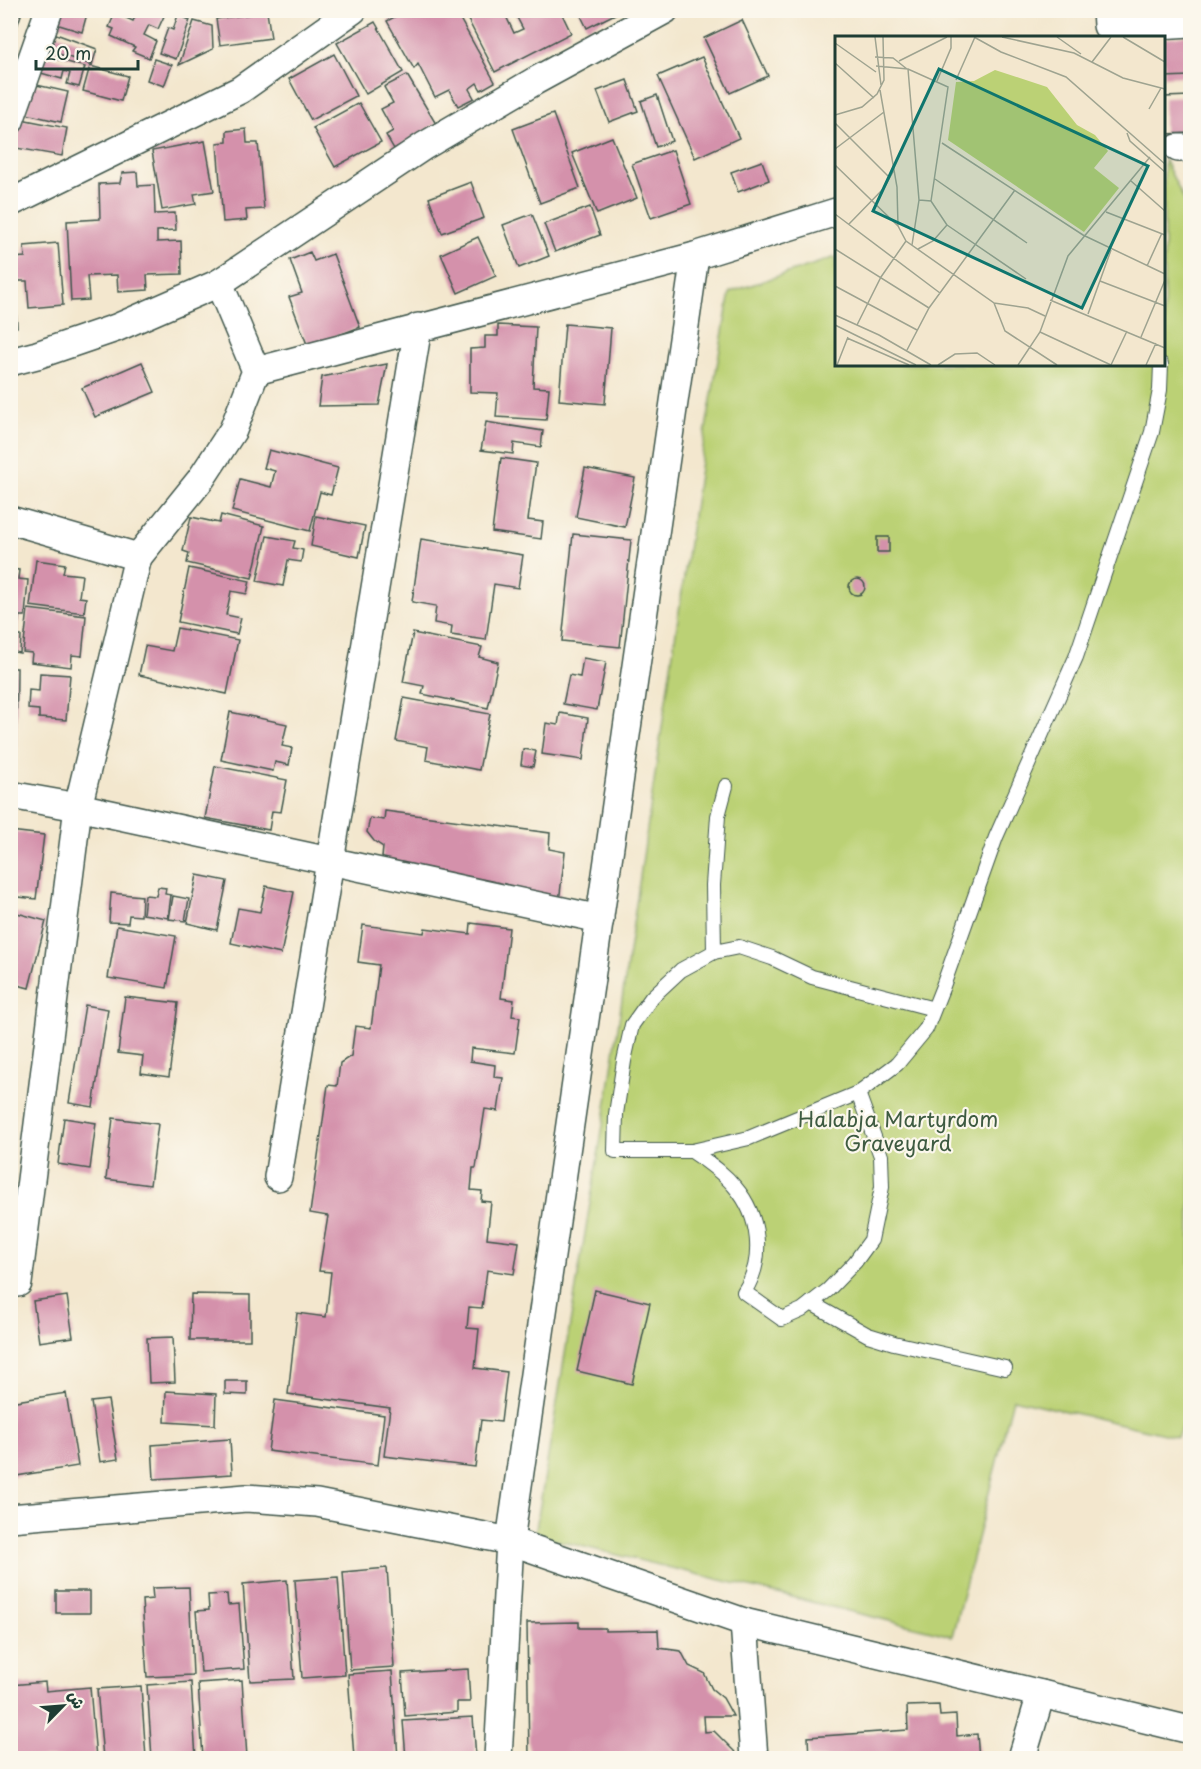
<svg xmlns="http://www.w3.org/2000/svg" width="1201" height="1769" viewBox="0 0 1201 1769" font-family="'Playpen Sans','Playpen Sans Arabic',sans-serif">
	<rect width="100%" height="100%" fill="#fbf7ec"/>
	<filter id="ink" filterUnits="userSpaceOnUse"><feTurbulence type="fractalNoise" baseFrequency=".0167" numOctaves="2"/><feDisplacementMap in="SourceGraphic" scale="12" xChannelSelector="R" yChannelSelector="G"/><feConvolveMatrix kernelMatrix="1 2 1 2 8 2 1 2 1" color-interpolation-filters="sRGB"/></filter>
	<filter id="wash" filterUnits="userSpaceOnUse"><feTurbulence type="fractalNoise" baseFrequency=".008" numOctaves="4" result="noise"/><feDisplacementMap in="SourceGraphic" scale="24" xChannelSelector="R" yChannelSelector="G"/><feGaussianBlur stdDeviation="1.35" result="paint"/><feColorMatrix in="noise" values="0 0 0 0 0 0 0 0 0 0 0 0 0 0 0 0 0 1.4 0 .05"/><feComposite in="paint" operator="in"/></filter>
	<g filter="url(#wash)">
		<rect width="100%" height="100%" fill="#f3e7ce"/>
		<polygon fill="#bbd175" stroke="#6d8754" stroke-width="1.5" points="1164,159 1190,212 1190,1410 1177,1437 1013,1399 952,1636 535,1535 608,1095 705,434 730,292 836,257 836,364 1164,364"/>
		<g id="blocks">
			<g fill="#d491ab">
				<polygon points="60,10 88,10 82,32 56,24"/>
				<polygon points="121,10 152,10 164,16 158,29 149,25 144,35 156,41 149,58 132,51 135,47 111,36 114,29 109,27 115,13 133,21 135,17"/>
				<polygon points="407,10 455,10 495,82 481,90 477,83 469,89 474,98 458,106 449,90 435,97 418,64 414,69 387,21"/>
				<polygon points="463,10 503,10 514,33 523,29 513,10 560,10 571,33 495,72"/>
				<polygon points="578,10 616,10 617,13 587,28"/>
				<polygon points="10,11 21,15 11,44 10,44"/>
				<polygon points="267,12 271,38 220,45 216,19"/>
				<polygon points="178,15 190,20 176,59 159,53 168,28 173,30"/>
				<polygon points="742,20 768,76 730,93 704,38"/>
				<polygon points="194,21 212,26 213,49 179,65"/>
				<polygon points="375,22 403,72 366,94 337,43"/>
				<polygon points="56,34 97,49 92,65 50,51"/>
				<polygon points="1190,34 1190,76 1164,77 1164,38"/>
				<polygon points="334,54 356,96 311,120 289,79"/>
				<polygon points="46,56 85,67 79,87 67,84 70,73 64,71 62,79 41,73"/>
				<polygon points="702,57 739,138 695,158 658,76"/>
				<polygon points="154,59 172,65 164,86 147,80"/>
				<polygon points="90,66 128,76 121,101 83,91"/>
				<polygon points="407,75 436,124 394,149 386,135 393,131 381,109 393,103 384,87"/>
				<polygon points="627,80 638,111 609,122 597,91"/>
				<polygon points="32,84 68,92 61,122 26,114"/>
				<polygon points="657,95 672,141 656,147 641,101"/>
				<polygon points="1190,96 1190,133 1164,134 1164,97"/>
				<polygon points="359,103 381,142 335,167 313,128"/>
				<polygon points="553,114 580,188 540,203 513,129"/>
				<polygon points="21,119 67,128 62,156 16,148"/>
				<polygon points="246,129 247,143 258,143 264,209 246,210 247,220 223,222 217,143 227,142 227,131"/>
				<polygon points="612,137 637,198 597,214 572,153"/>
				<polygon points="205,141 214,191 194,194 196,204 162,210 152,151"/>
				<polygon points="673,150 691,204 651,218 632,164"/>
				<polygon points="762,161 769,180 738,192 731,172"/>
				<polygon points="137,172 138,186 154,185 155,214 175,213 176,230 157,231 157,242 181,241 182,274 147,275 148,290 118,292 117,275 87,276 89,300 71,301 67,221 100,219 99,184 120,183 122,173"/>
				<polygon points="471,182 484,218 442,233 429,198"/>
				<polygon points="590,207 600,235 555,252 544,224"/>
				<polygon points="532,214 549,256 519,268 503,225"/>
				<polygon points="478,237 496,276 458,293 441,254"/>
				<polygon points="58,243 63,305 29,308 27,281 15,281 13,258 25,257 24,246"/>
				<polygon points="310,252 314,261 333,254 360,327 308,347 289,297 302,293 290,260"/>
				<polygon points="16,309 17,327 10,327 10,310"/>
				<polygon points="565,324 611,328 605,404 559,400"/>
				<polygon points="498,325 536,327 533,387 549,388 546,420 496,417 498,393 470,392 470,349 485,348 485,336 498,336"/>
				<polygon points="142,362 155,392 95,417 82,388"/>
				<polygon points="387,364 379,405 318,406 322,377"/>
				<polygon points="486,422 543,431 541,447 514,443 513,454 481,450"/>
				<polygon points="269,450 338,468 331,495 320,492 310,531 232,511 240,479 271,487 275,471 264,468"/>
				<polygon points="501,458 536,463 528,520 543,522 541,539 492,532"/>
				<polygon points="585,468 635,478 625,527 576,517"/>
				<polygon points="221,515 264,526 252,578 187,563 189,553 183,551 191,517 219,523"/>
				<polygon points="316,516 365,526 359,557 311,546"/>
				<polygon points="573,534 631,540 620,647 562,641"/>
				<polygon points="267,536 295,541 293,548 303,550 301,562 288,560 283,586 257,581"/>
				<rect x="877" y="537" width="12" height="15"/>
				<polygon points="421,539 523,555 518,588 494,584 486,640 451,635 452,626 434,623 436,606 412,602"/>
				<polygon points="36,560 65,564 63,573 82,575 79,597 86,598 84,613 30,606"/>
				<polygon points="189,568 250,581 247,594 231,591 226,615 241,618 237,634 178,622"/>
				<polygon points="10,569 19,570 18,579 28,580 25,616 19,616 17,636 21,636 20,653 14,652 15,642 10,642"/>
				<circle cx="857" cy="587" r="8"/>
				<polygon points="28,609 86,616 82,656 72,655 71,667 31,662 32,653 23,652"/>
				<polygon points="177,628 238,640 227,694 139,675 145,646 172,651"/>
				<polygon points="413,633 482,647 479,657 498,662 488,708 422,694 424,686 403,682"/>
				<polygon points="583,658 606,662 597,710 563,704 569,675 580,677"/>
				<polygon points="10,668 17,668 16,754 10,754"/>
				<polygon points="40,673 70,675 66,720 39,718 39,710 28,709 29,690 39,691"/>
				<polygon points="404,698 490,714 479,770 426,760 428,747 396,741"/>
				<polygon points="230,712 287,724 282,746 292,748 289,765 275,762 273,771 221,760"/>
				<polygon points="560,713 588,718 583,760 542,754 546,723 558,725"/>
				<polygon points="523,749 536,751 533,767 521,765"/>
				<polygon points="215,766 287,780 281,812 272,811 269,830 205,818"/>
				<polygon points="385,811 550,833 549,849 565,852 559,902 381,869 383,847 374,841 367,832 370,818 384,820"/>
				<polygon points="10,831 44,835 36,899 10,896"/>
				<polygon points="197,875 227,881 217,930 187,923"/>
				<polygon points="266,886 294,892 281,954 231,943 238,908 260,912"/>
				<polygon points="158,887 166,888 165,894 171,895 168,918 143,914 145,895 156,896"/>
				<polygon points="111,893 142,896 141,916 129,915 128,923 109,922"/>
				<polygon points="173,896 189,899 185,921 169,919"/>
				<polygon points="10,911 46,921 29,988 10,983"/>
				<polygon points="471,923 509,928 501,998 514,1000 512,1016 520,1017 515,1053 471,1048 470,1061 495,1065 494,1077 503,1078 498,1111 485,1109 476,1168 473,1168 471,1190 482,1191 481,1201 491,1202 487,1238 519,1242 514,1274 487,1270 482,1308 469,1307 467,1328 479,1329 475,1368 507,1372 501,1422 481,1420 475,1467 384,1456 390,1408 288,1394 297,1313 326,1317 331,1272 319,1271 328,1216 310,1213 328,1085 337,1086 340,1063 351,1056 355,1026 371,1028 379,965 358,962 363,925 424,933 425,928 470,934"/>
				<polygon points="117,926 176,936 167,988 108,978"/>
				<polygon points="125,997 178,1003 169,1077 141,1073 143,1056 118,1053"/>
				<polygon points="85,1005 108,1009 93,1107 69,1103"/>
				<polygon points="64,1118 96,1123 90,1169 58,1164"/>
				<polygon points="113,1118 158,1124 150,1185 106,1179"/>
				<polygon points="595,1290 650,1303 632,1384 577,1371"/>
				<polygon points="191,1294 250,1295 250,1340 190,1340"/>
				<polygon points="67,1296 73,1337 39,1342 33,1301"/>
				<polygon points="173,1337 175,1382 149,1383 147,1338"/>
				<polygon points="225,1381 247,1381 247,1395 225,1394"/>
				<polygon points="166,1391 216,1394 215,1425 165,1422"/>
				<polygon points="66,1393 78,1466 10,1477 10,1402"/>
				<polygon points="108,1400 118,1459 100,1462 91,1402"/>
				<polygon points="275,1400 384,1415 378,1465 268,1451"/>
				<polygon points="230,1439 232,1474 154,1479 152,1445"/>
				<polygon points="387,1568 394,1667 350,1670 343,1572"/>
				<polygon points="338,1577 345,1675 302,1678 295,1580"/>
				<polygon points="287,1580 294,1679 250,1681 243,1584"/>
				<polygon points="189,1587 193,1675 147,1677 142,1600 153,1599 152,1588"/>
				<rect x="56" y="1591" width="34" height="22"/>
				<polygon points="227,1594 228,1605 239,1604 244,1669 201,1672 196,1611 209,1610 208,1595"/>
				<polygon points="579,1622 579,1628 605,1628 605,1631 658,1630 659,1648 681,1651 689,1666 704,1673 712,1689 723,1698 733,1716 704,1716 705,1732 714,1731 735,1752 736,1758 529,1758 527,1623"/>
				<polygon points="468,1669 470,1702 457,1702 457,1712 405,1716 402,1673"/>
				<polygon points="392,1671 398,1758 354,1758 348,1674"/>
				<polygon points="242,1680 247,1758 203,1758 198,1683"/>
				<polygon points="45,1682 46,1691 90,1687 96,1758 10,1758 10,1685"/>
				<polygon points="191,1682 196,1758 152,1758 147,1685"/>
				<polygon points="141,1686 146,1758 103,1758 97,1689"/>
				<polygon points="939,1705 940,1716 956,1715 957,1736 977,1734 979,1758 809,1758 808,1737 908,1730 907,1706"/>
				<polygon points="473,1717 476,1758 406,1758 403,1721"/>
			</g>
		</g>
	</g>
	<g filter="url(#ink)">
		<use href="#blocks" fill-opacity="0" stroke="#3f564b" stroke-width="1.5"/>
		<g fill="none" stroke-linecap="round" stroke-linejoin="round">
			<g stroke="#3f564b" stroke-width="16">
				<g id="service">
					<polyline points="714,952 713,885 718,816 726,786"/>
					<polyline points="934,1009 812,977 772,958 739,947 714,952 681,970 652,997 632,1025 624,1061 616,1114 615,1151 692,1151 749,1138 858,1093 897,1064 926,1029 943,986 996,837 1076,657 1152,432 1160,390 1161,364"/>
					<path d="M 692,1151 C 707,1162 723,1172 735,1187 C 760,1216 765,1260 744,1292 L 782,1319 L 802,1310 L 828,1290 L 855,1262 L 871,1240 L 882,1187 L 881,1156 L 858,1093"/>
					<polyline points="811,1303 868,1335 894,1343 1005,1368"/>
				</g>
			</g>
			<g stroke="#3f564b" stroke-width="30">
				<g id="minor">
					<polyline points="10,121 49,10"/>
					<polyline points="1178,148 1190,148"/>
					<polyline points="10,203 240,90 353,10"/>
					<polyline points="10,362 37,355 116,328 219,283 424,146 535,81 665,10"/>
					<polyline points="256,371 695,256 836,212"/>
					<polyline points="10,520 138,557 201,479 233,430 256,371 219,283"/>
					<polyline points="10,795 78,807 600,919"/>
					<polyline points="278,1177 418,327"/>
					<polyline points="18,1283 78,807 138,557"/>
					<polyline points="10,1518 246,1498 317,1503 510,1541 744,1622 1190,1730"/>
					<polyline points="744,1622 754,1758"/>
					<polyline points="498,1758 510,1541 695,256"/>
					<polyline points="1022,1758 1041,1694"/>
				</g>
			</g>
			<g stroke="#3f564b" stroke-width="36">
				<polyline id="tertiary" points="1109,10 1110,25 1190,20"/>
			</g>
			<use href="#service" stroke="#fff" stroke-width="14"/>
			<use href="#minor" stroke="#fff" stroke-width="27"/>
			<use href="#tertiary" stroke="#fff" stroke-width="33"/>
		</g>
	</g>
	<g text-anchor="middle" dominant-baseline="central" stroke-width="4.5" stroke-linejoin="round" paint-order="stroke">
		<g font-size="21" fill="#3e5b41" stroke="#fbf7ec">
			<text x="898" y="1118">Halabja Martyrdom<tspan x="898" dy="24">Graveyard</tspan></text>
		</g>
	</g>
	<g transform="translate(835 36)">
		<rect width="330" height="330" fill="#f3e7ce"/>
		<path d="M 160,34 L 212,51 L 242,89 L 260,99 L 273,115 L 259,132 L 284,152 L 249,196 L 113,104 L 121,46 L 139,45 Z" fill="#bbd175"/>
		<path fill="none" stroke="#9ea390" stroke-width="1.5" d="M 40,1 L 46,49M 139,1 L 166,16 L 231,41 L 330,128M 167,1 L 239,17 L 288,42 L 330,53M 222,1 L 246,18M 288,1 L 330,26M 0,7 L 41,36M 40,21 L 58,22 L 72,33M 64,25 L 112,1M 257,26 L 276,1M 0,27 L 39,62M 41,30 L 73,33 L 113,51 L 96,165M 73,33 L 84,164 L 77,209M 121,44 L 140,1M 102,45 L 116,12 L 116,1M 45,54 L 62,151 L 63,190M 314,73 L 326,52M 0,79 L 27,71 L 42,58 L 49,44 L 48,1M 0,87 L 53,140M 292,97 L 295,105 L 330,136M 107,107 L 248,199 L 330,238M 0,113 L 49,76M 0,129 L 63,190 L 71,205 L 159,267 L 170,295 L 222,329M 100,143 L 192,207M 296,145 L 330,175M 271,176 L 330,199M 0,178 L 105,257M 14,188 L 49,152 L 59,134M 112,189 L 191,243M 0,213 L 94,272M 83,213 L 98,205 L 112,189 L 96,165 L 84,164M 312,230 L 327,197M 265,245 L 330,270M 0,250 L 82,294M 215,264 L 330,312M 159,267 L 193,272 L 210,280M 253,278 L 276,214M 0,279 L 44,299 L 96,329M 0,289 L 81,329M 22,289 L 46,241 L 71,205M 205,296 L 276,329M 306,301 L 330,244M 12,302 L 74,329M 72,314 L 94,272 L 180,154M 2,329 L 13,301M 103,329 L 120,318 L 142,317 L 160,329M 183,329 L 205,296 L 233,220 L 315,121M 276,329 L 292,295M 311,329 L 321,307"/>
		<path fill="#0f766e" fill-opacity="0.15" stroke="#0f766e" stroke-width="3" d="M 104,33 L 313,130 L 247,272 L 38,175 Z"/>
		<rect width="330" height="330" fill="none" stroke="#1f3d34" stroke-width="3"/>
	</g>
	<rect width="1201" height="1769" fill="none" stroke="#fbf7ec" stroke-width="36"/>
	<g transform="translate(63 1706) rotate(65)" stroke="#fbf7ec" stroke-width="4.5" paint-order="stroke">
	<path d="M0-4.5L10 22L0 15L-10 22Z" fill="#1f3d34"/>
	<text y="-9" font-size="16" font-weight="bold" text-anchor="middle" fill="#1f3d34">ش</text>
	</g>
	<path d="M36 60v9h102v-9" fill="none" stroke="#1f3d34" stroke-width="3"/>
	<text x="45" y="60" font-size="18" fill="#1f3d34" stroke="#fbf7ec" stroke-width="4.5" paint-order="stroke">20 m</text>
</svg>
